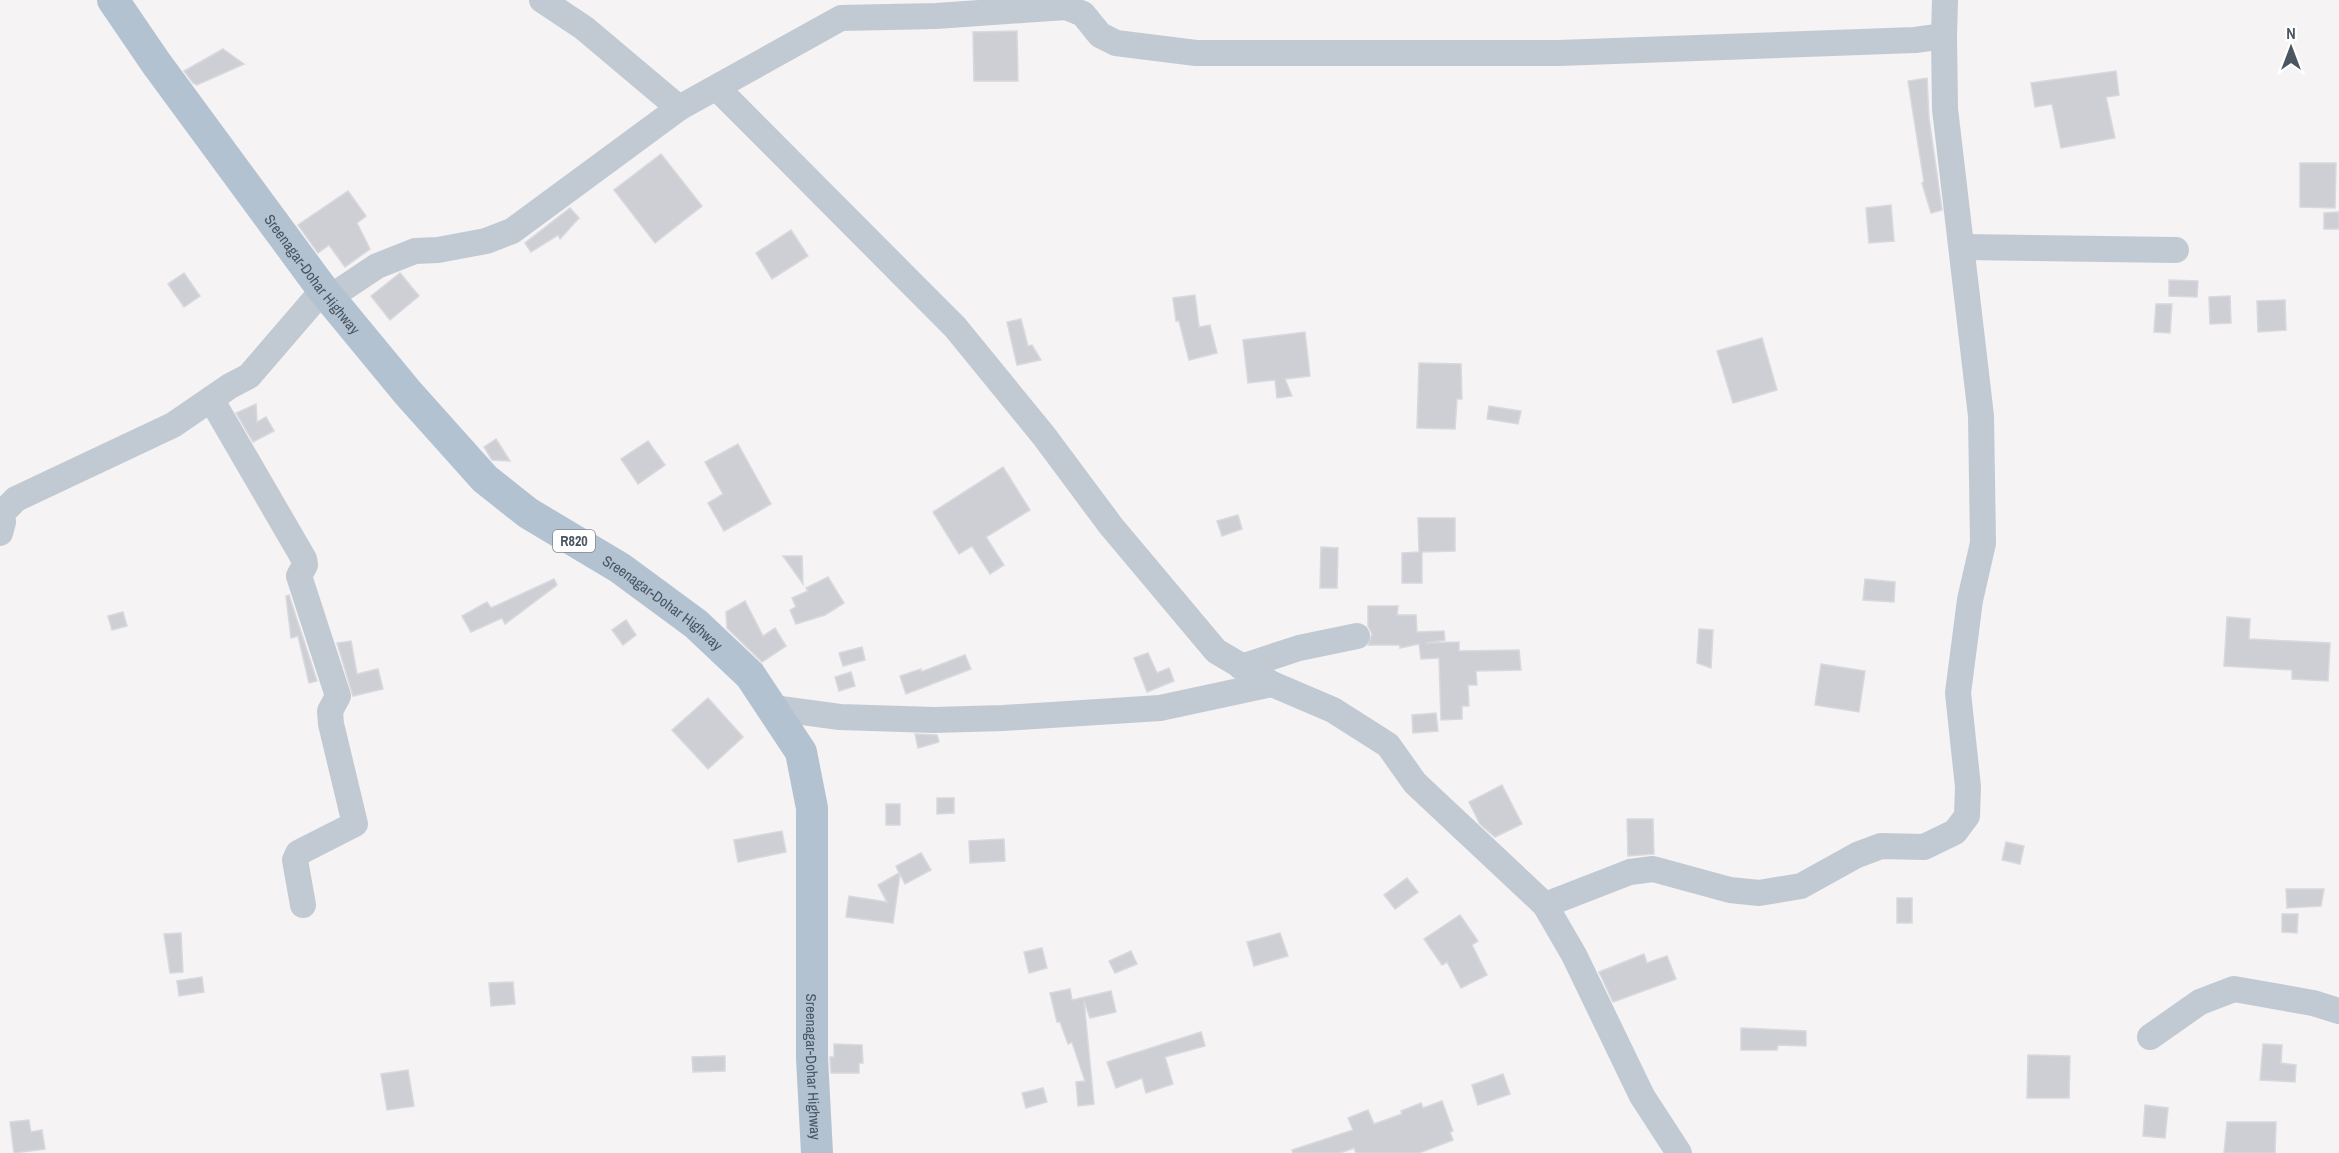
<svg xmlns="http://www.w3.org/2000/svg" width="2339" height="1153" viewBox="0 0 2339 1153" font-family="'Archivo Narrow',sans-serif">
	<rect width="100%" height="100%" fill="#f5f3f3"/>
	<g fill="#cdcfd5" stroke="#d7d9de" stroke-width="1.5">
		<polygon points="1017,31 1018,81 974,81 973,32"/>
		<polygon points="223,49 244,64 197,85 193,83 184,71"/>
		<polygon points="2116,71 2119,95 2106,97 2115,138 2061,148 2052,104 2035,107 2031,83"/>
		<polygon points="1927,78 1929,118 1942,210 1931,213 1922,183 1924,182 1908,81"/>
		<polygon points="661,154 702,206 655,243 614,190"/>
		<polygon points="2300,163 2336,163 2335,208 2300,207"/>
		<polygon points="348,191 366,216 357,223 370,249 345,267 329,245 318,253 298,225"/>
		<polygon points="1891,205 1894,241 1869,243 1866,208"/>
		<polygon points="570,208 579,218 560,239 558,235 531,252 525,243"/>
		<polygon points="2339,212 2339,229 2324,229 2324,213"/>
		<polygon points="791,230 808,256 772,279 756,253"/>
		<polygon points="184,273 200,296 184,307 168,284"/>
		<polygon points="400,273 419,296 390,320 371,296"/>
		<polygon points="2169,280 2198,281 2197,297 2169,296"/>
		<polygon points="1195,295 1199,327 1210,325 1217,353 1189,360 1179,321 1176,321 1173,298"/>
		<polygon points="2230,296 2231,323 2210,324 2209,297"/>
		<polygon points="2285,300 2286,330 2258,332 2257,301"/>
		<polygon points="2156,304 2172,304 2170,333 2154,332"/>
		<polygon points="1021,319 1028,346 1032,345 1041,360 1017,365 1007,322"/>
		<polygon points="1305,332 1310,376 1285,379 1292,396 1277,398 1275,380 1248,383 1243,340"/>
		<polygon points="1762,338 1777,390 1733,403 1717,351"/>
		<polygon points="1419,363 1461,364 1462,399 1457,399 1455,429 1417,428"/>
		<polygon points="256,404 257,422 266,417 274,431 253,442 236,413"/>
		<polygon points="1489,406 1521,411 1518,424 1487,419"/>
		<polygon points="496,439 510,461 492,460 484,447"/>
		<polygon points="648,441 665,465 638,484 621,459"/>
		<polygon points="738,444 771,504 724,531 708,503 723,494 705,462"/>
		<polygon points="1003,467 1030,510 986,537 1004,565 990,574 972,546 959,554 933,512"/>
		<polygon points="1238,515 1242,529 1222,536 1217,521"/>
		<polygon points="1418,518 1455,518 1455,551 1422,552 1422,583 1402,583 1402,553 1419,552"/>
		<polygon points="1321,547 1338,548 1337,588 1320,588"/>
		<polygon points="783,556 802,556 803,584"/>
		<polygon points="828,577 844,603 825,615 796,624 790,610 796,607 792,598 808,591 806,588"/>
		<polygon points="554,579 557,585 505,624 502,618 471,632 462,616 487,602 491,608"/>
		<polygon points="1865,579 1895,582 1894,602 1863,600"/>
		<polygon points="289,595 317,681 309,683 298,636 291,638 286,596"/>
		<polygon points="745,601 763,636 775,628 786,646 762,662 727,628 726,612"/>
		<polygon points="1368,606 1398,606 1397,615 1416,615 1417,632 1444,631 1445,640 1426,643 1459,642 1459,651 1519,650 1521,670 1476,671 1477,685 1468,685 1469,706 1462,706 1462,719 1441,720 1439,658 1421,659 1419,644 1400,648 1400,645 1368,645 1372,634 1368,626"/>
		<polygon points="123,612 127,626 112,630 108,616"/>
		<polygon points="2227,617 2250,619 2249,639 2330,643 2328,681 2292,679 2292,670 2224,666"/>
		<polygon points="626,620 636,635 623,645 612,630"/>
		<polygon points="1699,629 1713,630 1711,668 1697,663"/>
		<polygon points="351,641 357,674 378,669 383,689 353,696 337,643"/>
		<polygon points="862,647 865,660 843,666 839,653"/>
		<polygon points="1148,653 1157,673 1169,668 1174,681 1147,692 1134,658"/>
		<polygon points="965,655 971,669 906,694 900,676 921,669 921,672"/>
		<polygon points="1821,664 1865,671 1859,712 1815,705"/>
		<polygon points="851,672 855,686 839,691 835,677"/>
		<polygon points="708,698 743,737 708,769 672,730"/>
		<polygon points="1436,713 1438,731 1413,733 1412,715"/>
		<polygon points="915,734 937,735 939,742 918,748"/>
		<polygon points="1502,785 1522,824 1495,837 1480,824 1469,802"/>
		<polygon points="937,798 954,798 954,813 937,814"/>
		<rect x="886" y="804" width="14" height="21"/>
		<polygon points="1627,819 1653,819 1654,854 1628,856"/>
		<polygon points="782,831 786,852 738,862 734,840"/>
		<polygon points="1004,839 1005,861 970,863 969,841"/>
		<polygon points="2006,842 2024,846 2020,864 2002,860"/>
		<polygon points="921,853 931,870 905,884 900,874 893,923 846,917 849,896 887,902 878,885 899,873 896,866"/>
		<polygon points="1407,878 1418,892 1395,909 1384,895"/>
		<polygon points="2286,889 2324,889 2321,906 2287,908"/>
		<rect x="1897" y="898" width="15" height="25"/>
		<polygon points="2282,914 2298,914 2297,933 2282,932"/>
		<polygon points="1460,915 1478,941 1472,945 1487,975 1461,988 1447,962 1442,965 1424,939"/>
		<polygon points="181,933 183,972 170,973 164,934"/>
		<polygon points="1280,933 1288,956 1254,966 1247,942"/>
		<polygon points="1042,948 1047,968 1029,973 1024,952"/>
		<polygon points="1131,951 1137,964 1115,973 1109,961"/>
		<polygon points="1644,954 1647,963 1667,956 1676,979 1613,1002 1599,972"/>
		<polygon points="202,977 204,992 179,996 177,981"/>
		<polygon points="513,982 515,1004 491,1006 489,983"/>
		<polygon points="1070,989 1072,1000 1111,991 1116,1012 1090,1018 1084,1001 1094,1104 1078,1106 1076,1082 1085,1081 1072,1042 1068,1044 1060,1022 1057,1022 1050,993"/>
		<polygon points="1741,1028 1806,1031 1806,1046 1778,1045 1777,1050 1741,1050"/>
		<polygon points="1201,1032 1205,1046 1165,1057 1173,1084 1146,1093 1142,1078 1116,1088 1107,1062"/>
		<polygon points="834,1044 862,1045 863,1063 859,1063 859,1073 831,1073 830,1057 834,1057"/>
		<polygon points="2263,1044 2282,1045 2281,1063 2296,1065 2295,1082 2260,1080"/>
		<polygon points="2028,1055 2070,1056 2069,1098 2027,1098"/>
		<polygon points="725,1056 725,1071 693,1072 692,1057"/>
		<polygon points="408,1070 414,1106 387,1110 381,1074"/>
		<polygon points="1503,1074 1510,1094 1478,1105 1472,1085"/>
		<polygon points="1043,1088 1047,1102 1026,1108 1022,1093"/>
		<polygon points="1442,1101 1453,1131 1450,1132 1453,1140 1419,1153 1356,1153 1354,1148 1340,1153 1293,1153 1292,1150 1353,1130 1348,1118 1368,1110 1374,1124 1402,1114 1401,1111 1421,1103 1423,1108"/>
		<polygon points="2145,1105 2168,1108 2165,1138 2143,1136"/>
		<polygon points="29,1120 31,1132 42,1130 45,1149 14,1153 10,1122"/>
		<polygon points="2227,1122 2276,1122 2275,1153 2224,1153"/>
	</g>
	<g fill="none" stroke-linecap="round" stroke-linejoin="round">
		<g stroke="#c1cad2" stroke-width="26">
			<polyline points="542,0 584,28 679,108 841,18 936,16 1066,7 1083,14 1100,35 1116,43 1196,53 1559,53 1915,40 1944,36 1945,0"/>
			<polyline points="717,88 955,327 1044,436 1111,526 1216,651 1272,684 1333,710 1388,745 1415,783 1545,905 1574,955 1642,1096 1679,1153"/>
			<polyline points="1963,247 2176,250"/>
			<polyline points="329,298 377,266 415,251 438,250 486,241 512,231 679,108"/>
			<polyline points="211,399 304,559 305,565 299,576 338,696 330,711 331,724 355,824 298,853 295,860 303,905"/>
			<polyline points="0,533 3,522 2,513 16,499 173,425 230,386 249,376 323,290"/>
			<polyline points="1241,667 1299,648 1357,636"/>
			<polyline points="773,708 840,717 934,720 1003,718 1160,708 1272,684"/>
			<polyline points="1545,905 1630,872 1653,869 1730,890 1759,893 1801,886 1857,855 1881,846 1924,847 1955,832 1967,816 1968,787 1958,693 1970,600 1983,543 1981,416 1945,109 1944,36"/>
			<polyline points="2150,1037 2200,1002 2234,989 2313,1003 2339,1011"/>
		</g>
		<path stroke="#b3c2d1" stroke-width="32" id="s1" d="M 113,0 L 156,63 L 323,290 L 408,393 L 485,479 L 528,513 L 620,568 L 696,624 L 750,675 L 801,752 L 812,808 L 812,1058 L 817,1153"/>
	</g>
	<g text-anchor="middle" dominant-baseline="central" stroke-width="6" stroke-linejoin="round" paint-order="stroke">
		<rect fill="#fff" stroke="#808990" stroke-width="1.5" x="553" y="530" width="42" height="22" rx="4.5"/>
		<g font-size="14" font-weight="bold" fill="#4a5661">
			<text x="574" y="541">R820</text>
		</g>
		<g font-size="15" fill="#4a5661" stroke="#fff">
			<text stroke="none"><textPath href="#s1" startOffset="339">Sreenagar-Dohar Highway</textPath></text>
			<text stroke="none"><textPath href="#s1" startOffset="824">Sreenagar-Dohar Highway</textPath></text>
			<text stroke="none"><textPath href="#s1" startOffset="1346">Sreenagar-Dohar Highway</textPath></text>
		</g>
	</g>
	<g transform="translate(2291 48)" stroke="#ffffff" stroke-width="4.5" paint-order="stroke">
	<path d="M0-4.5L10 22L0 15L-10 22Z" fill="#4a5661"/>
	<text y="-9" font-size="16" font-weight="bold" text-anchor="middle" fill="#4a5661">N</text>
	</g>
</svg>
